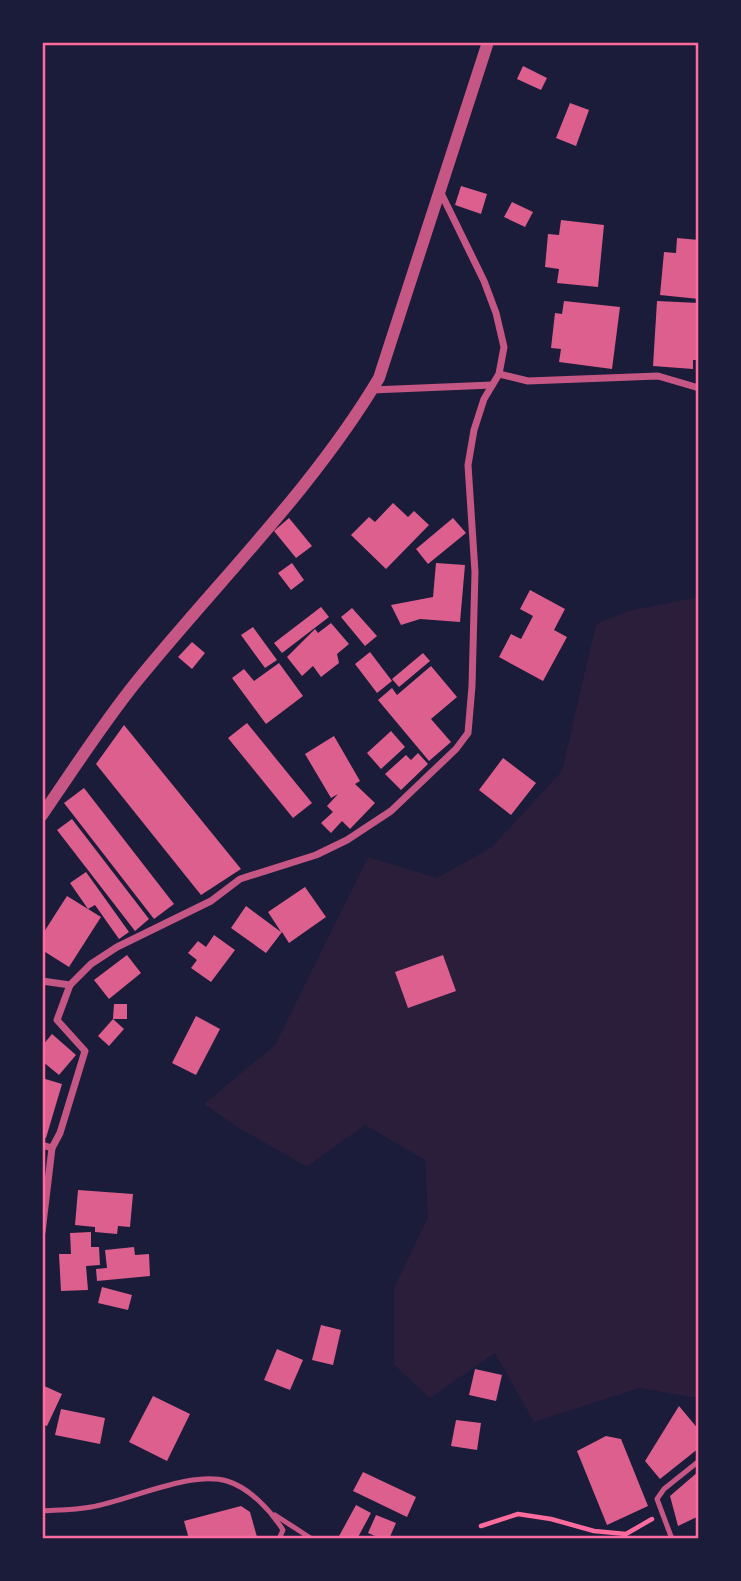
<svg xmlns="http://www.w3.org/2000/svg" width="741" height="1581" viewBox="0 0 741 1581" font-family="Arial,sans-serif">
	<rect width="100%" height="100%" fill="#1b1b3a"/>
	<polygon fill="#2a1e3b" points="699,597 699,1393 697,1398 640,1388 534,1422 495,1353 430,1398 394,1365 394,1288 428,1217 425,1160 365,1125 307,1167 239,1128 204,1104 275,1045 368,857 437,878 492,847 562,771 596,624 628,611"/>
	<g fill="#dd5f8e">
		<polygon points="523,66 547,78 541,90 517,79"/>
		<polygon points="570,103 589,110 576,146 556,138"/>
		<polygon points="461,186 487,194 481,214 455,205"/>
		<polygon points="512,202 533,212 525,227 504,217"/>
		<polygon points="561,220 604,225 598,287 557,283 559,269 545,267 548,234 559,235"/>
		<polygon points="677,238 699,240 699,299 660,295 664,252 676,253"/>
		<polygon points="564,301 620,307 612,369 559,362 561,349 551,348 555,313 562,314"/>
		<polygon points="657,301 699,303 699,360 693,360 693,369 653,366"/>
		<polygon points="393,503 408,517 414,511 429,525 386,569 351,535 369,517 375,522"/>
		<polygon points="289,518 312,546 296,558 274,531"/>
		<polygon points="453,518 466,533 428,564 416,549"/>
		<polygon points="292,563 304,580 291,590 278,573"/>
		<polygon points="436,563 465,565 460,622 420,619 401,625 391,605 433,597"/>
		<polygon points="530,590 565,609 554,630 567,637 543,681 499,657 511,634 521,639 533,616 520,609"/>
		<polygon points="321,607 329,617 282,653 274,643"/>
		<polygon points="352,608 377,636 365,646 341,617"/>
		<polygon points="331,623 349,644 337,654 339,663 321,677 313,666 302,676 287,657 315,629 318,633"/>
		<polygon points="253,627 277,660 265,668 241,635"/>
		<polygon points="192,642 205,653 192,669 178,657"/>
		<polygon points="370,652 392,681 377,693 355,664"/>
		<polygon points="423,653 430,661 399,687 392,679"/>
		<polygon points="279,663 303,696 266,724 232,678 244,669 254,681"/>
		<polygon points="431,666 457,697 431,719 451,742 429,761 378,700 392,688 397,695"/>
		<polygon points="247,723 312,803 293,818 228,738"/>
		<polygon points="124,725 241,869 201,895 96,764"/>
		<polygon points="391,731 405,747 381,769 367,753"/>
		<polygon points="334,736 360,781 355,784 375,803 350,829 342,821 331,833 321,823 333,812 327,806 338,794 331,798 305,754"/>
		<polygon points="418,753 428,764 401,790 385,774 406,755 411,760"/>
		<polygon points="503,758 536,783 511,815 479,790"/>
		<polygon points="84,788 174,904 154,919 64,803"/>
		<polygon points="72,819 149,919 135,931 57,830"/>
		<polygon points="86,872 129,932 119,939 95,905 88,909 70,883"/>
		<polygon points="305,887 326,917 289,943 282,932 266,953 231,928 246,906 281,932 268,912"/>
		<polygon points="67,896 101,917 69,967 42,950 42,935"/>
		<polygon points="214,935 235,950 211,982 191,968 197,960 188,953 198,941 206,947"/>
		<polygon points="127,955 141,973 109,999 94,980"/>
		<polygon points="443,955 456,991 408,1008 395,972"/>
		<polygon points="114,1004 127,1004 127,1019 113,1019"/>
		<polygon points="196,1016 220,1029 196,1075 172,1063"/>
		<polygon points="113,1019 124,1029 109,1046 98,1036"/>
		<polygon points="52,1034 76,1055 59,1075 42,1061 42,1046"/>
		<polygon points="42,1078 62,1084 46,1138 42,1137"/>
		<polygon points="78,1190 133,1194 130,1227 118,1226 117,1234 95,1232 95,1227 75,1225"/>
		<polygon points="91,1232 91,1247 99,1247 100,1265 86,1266 88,1290 61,1291 59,1254 71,1254 70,1233"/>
		<polygon points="134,1247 135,1255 149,1254 150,1276 97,1281 96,1269 107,1268 105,1250"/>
		<polygon points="102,1287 132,1295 128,1310 98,1303"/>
		<polygon points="321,1325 341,1330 333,1365 312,1360"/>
		<polygon points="277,1349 303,1360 290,1390 264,1380"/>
		<polygon points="475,1369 502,1375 496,1401 469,1395"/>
		<polygon points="42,1385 62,1394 47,1426 42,1424"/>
		<polygon points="153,1396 190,1414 167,1461 129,1442"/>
		<polygon points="679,1406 699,1430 699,1448 660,1479 645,1461"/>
		<polygon points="61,1409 105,1418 100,1444 55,1435"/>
		<polygon points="456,1420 481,1423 477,1450 451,1446"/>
		<polygon points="606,1436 621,1439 648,1506 607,1525 577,1451"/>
		<polygon points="699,1471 699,1516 678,1526 670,1496"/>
		<polygon points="363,1472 416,1497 407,1517 353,1491"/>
		<polygon points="356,1505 371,1513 357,1539 340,1539 338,1538"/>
		<polygon points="241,1506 250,1512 257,1537 252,1539 189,1539 184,1521"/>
		<polygon points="376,1515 396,1523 389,1539 382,1539 368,1533"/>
	</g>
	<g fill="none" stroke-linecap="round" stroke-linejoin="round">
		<polyline stroke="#ff6b9d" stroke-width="4.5" points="481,1526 518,1514 551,1519 594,1531 626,1534 652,1519"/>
		<g stroke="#c65784" stroke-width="5">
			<path d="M 42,1511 C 58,1510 75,1510 91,1507 C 128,1501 191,1470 227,1481 C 250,1488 271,1511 283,1530 L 279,1539"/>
			<polyline points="275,1515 312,1539"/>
			<polyline points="672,1539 657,1499 664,1489 699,1461"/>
		</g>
		<g stroke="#c65784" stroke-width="7">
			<polyline points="499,374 528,381 658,376 699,388"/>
			<polyline points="372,390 492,385"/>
			<polyline points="42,981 70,985"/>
			<polyline points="42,1145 52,1148"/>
			<polyline points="42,1232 52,1148 60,1133 85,1051 57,1020 70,985 91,964 117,947 211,901 240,879 316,855 347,840 391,811 456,749 468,733 472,686 475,572 468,465 474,430 484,399 499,374 504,347 496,313 484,281 440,191"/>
		</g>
		<path stroke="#c65784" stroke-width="12" d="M 42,815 C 73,770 103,723 137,681 C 218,581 313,489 379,378 L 488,42"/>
	</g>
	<rect width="741" height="1581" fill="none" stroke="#1b1b3a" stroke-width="88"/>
	<rect x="44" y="44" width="653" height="1493" fill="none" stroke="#ff6b9d" stroke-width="2.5"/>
</svg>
